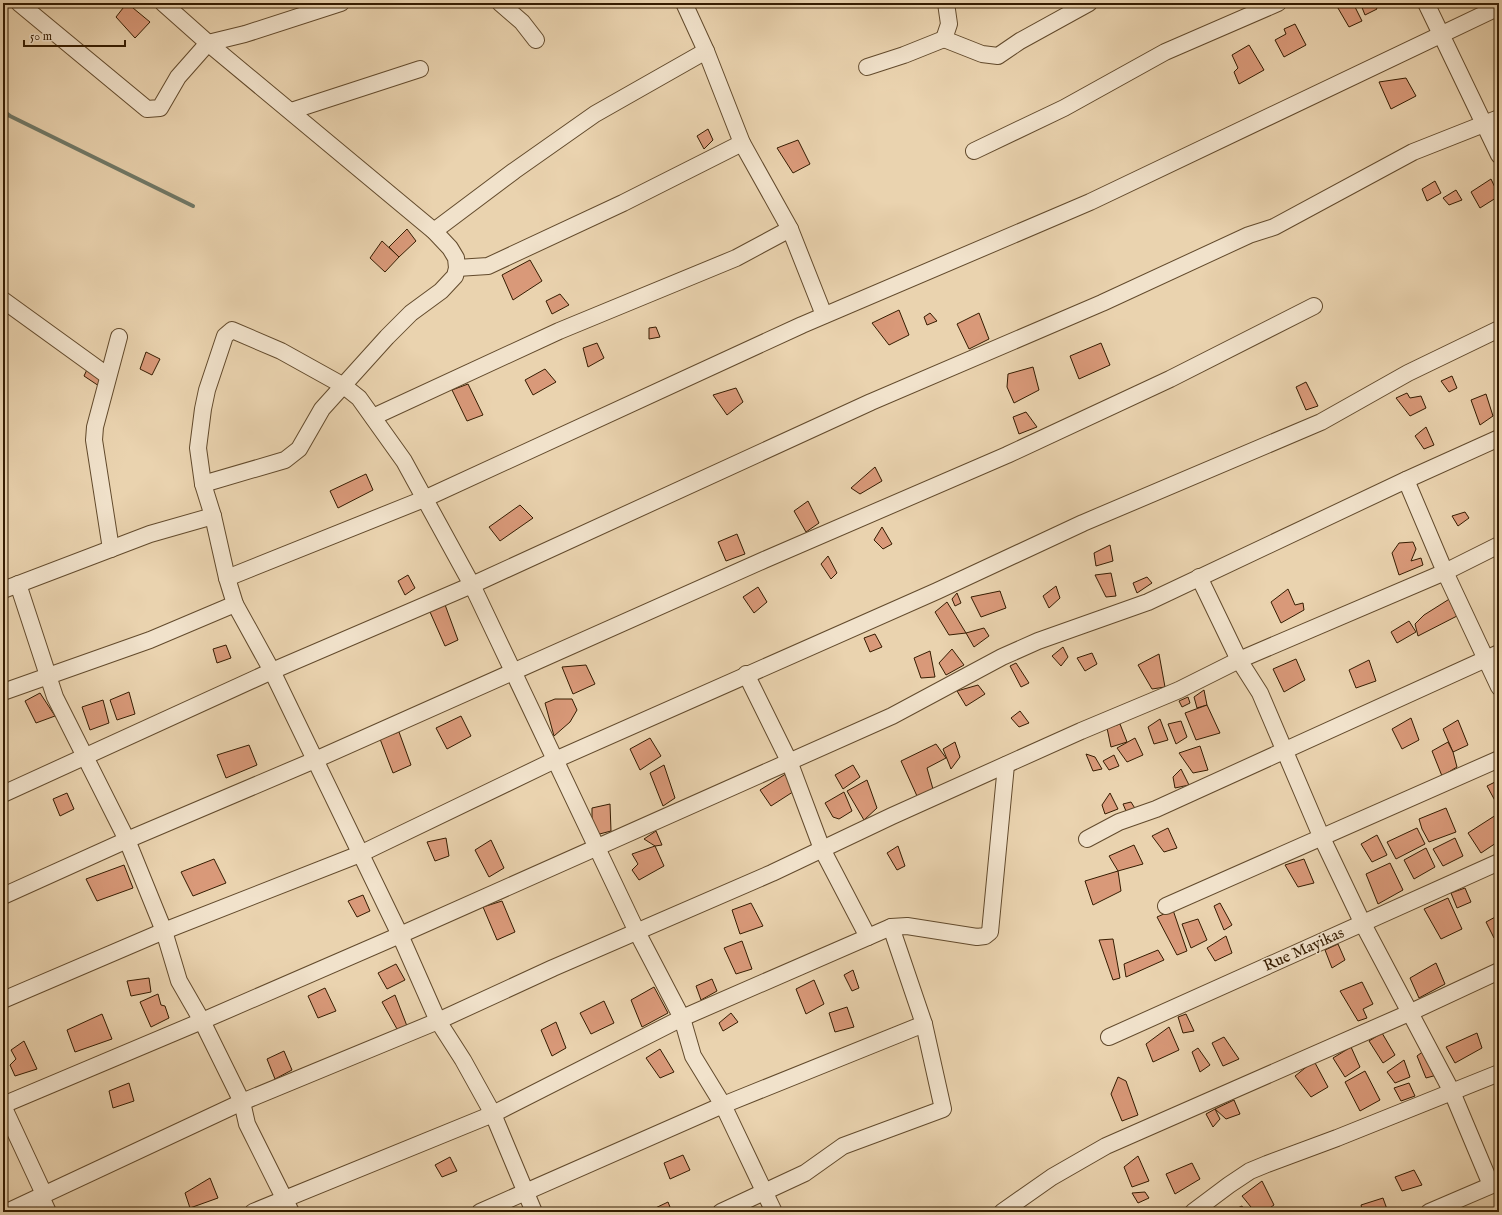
<svg xmlns="http://www.w3.org/2000/svg" width="1502" height="1215" viewBox="0 0 1502 1215" font-family="'IM FELL English',serif">
	<rect width="100%" height="100%" fill="#ead3af"/>
	<filter id="stains"><feTurbulence type="fractalNoise" baseFrequency=".005" numOctaves="4"/><feColorMatrix values="0 0 0 0 .2 0 0 0 0 .09 0 0 0 0 .02 0 0 0 .5 -.17"/></filter>
	<radialGradient id="worn" r=".72"><stop offset=".6" stop-color="#630" stop-opacity="0"/><stop offset="1" stop-color="#630" stop-opacity=".3"/></radialGradient>
	<g fill="none" stroke-linecap="round" stroke-linejoin="round">
		<polyline stroke="#707968" stroke-width="4" points="3,111 10,116 193,206"/>
	</g>
	<g fill="#d99979" stroke="#351c01">
		<polygon points="127,3 150,22 135,38 116,17"/>
		<polygon points="1335,3 1353,3 1362,21 1349,27"/>
		<polygon points="1363,3 1374,3 1377,9 1365,15 1361,5"/>
		<polygon points="1295,24 1306,45 1284,57 1275,40 1286,34 1284,29"/>
		<polygon points="1249,45 1264,70 1239,84 1234,72 1238,68 1232,55"/>
		<polygon points="1406,78 1416,96 1391,109 1379,82"/>
		<polygon points="708,129 713,140 704,149 697,136"/>
		<polygon points="798,140 810,164 793,173 777,148"/>
		<polygon points="1491,179 1499,196 1480,208 1471,192"/>
		<polygon points="1435,181 1441,193 1427,201 1422,189"/>
		<polygon points="1456,190 1462,200 1449,205 1443,198"/>
		<polygon points="407,229 416,241 399,257 389,247"/>
		<polygon points="382,241 399,257 385,272 370,258"/>
		<polygon points="530,260 542,281 513,300 502,275"/>
		<polygon points="560,294 569,305 552,314 546,301"/>
		<polygon points="899,310 909,335 889,345 872,323"/>
		<polygon points="930,313 937,321 927,325 924,317"/>
		<polygon points="979,313 989,339 969,349 957,324"/>
		<polygon points="656,327 660,337 649,339 649,328"/>
		<polygon points="597,343 604,358 588,367 583,348"/>
		<polygon points="1101,343 1110,365 1079,379 1070,356"/>
		<polygon points="146,352 160,359 152,375 140,369"/>
		<polygon points="90,363 108,376 99,386 84,376"/>
		<polygon points="1033,367 1039,390 1014,403 1007,387 1008,374"/>
		<polygon points="545,369 556,382 533,395 525,380"/>
		<polygon points="1452,376 1457,388 1449,392 1441,381"/>
		<polygon points="1306,382 1318,406 1306,410 1296,387"/>
		<polygon points="468,384 483,415 467,421 452,390"/>
		<polygon points="736,388 743,402 727,415 713,395"/>
		<polygon points="1407,393 1410,398 1421,396 1426,408 1410,416 1396,398"/>
		<polygon points="1486,394 1493,416 1480,425 1471,400"/>
		<polygon points="1026,412 1037,427 1019,434 1013,417"/>
		<polygon points="1426,427 1434,445 1424,449 1415,436"/>
		<polygon points="875,467 882,481 860,494 851,488"/>
		<polygon points="366,474 373,490 338,508 330,491"/>
		<polygon points="808,501 819,523 806,532 794,511"/>
		<polygon points="520,505 533,518 500,541 489,527"/>
		<polygon points="1465,512 1469,518 1458,526 1452,516"/>
		<polygon points="882,527 892,544 883,549 874,540"/>
		<polygon points="737,534 745,554 726,561 718,542"/>
		<polygon points="1413,542 1416,549 1411,561 1421,558 1423,565 1399,575 1392,553 1399,543"/>
		<polygon points="1110,545 1113,561 1096,566 1094,553"/>
		<polygon points="828,556 837,573 831,579 821,564"/>
		<polygon points="1111,573 1116,596 1106,597 1095,575"/>
		<polygon points="408,575 415,588 405,595 398,581"/>
		<polygon points="1147,577 1152,583 1137,593 1133,583"/>
		<polygon points="1056,586 1060,598 1049,608 1043,596"/>
		<polygon points="758,587 767,602 754,613 743,597"/>
		<polygon points="1288,589 1295,605 1303,603 1304,610 1281,623 1271,602"/>
		<polygon points="1000,591 1006,608 981,617 971,597"/>
		<polygon points="957,593 961,603 955,606 952,599"/>
		<polygon points="1451,598 1457,616 1418,636 1415,624 1424,615"/>
		<polygon points="444,602 458,640 445,646 430,612"/>
		<polygon points="947,602 966,633 949,635 935,612"/>
		<polygon points="1409,621 1416,632 1397,643 1391,632"/>
		<polygon points="984,628 989,636 974,647 966,633"/>
		<polygon points="875,634 882,647 870,652 864,638"/>
		<polygon points="226,645 231,658 217,663 213,649"/>
		<polygon points="1063,647 1068,657 1061,666 1052,656"/>
		<polygon points="952,649 964,665 946,675 939,663"/>
		<polygon points="930,651 935,677 921,678 914,658"/>
		<polygon points="1092,653 1097,664 1085,671 1077,658"/>
		<polygon points="1159,654 1165,687 1152,689 1138,665"/>
		<polygon points="3,658 5,675 3,675"/>
		<polygon points="1296,659 1305,680 1284,692 1273,669"/>
		<polygon points="1369,660 1376,681 1356,688 1349,670"/>
		<polygon points="1016,663 1029,683 1021,687 1010,666"/>
		<polygon points="586,665 595,684 573,694 562,667"/>
		<polygon points="978,685 985,694 966,706 957,691"/>
		<polygon points="1204,690 1207,705 1197,708 1194,697"/>
		<polygon points="129,692 135,714 117,720 110,700"/>
		<polygon points="40,693 55,716 36,723 25,701"/>
		<polygon points="1188,697 1190,703 1182,707 1179,701"/>
		<polygon points="555,699 572,699 577,710 570,722 554,736 545,703"/>
		<polygon points="103,700 109,723 90,730 82,707"/>
		<polygon points="1207,705 1220,733 1196,740 1185,713"/>
		<polygon points="1020,711 1029,723 1019,727 1011,718"/>
		<polygon points="461,716 471,736 447,749 436,728"/>
		<polygon points="1411,718 1419,740 1402,749 1392,729"/>
		<polygon points="1160,719 1168,740 1154,744 1148,727"/>
		<polygon points="1458,720 1468,745 1453,752 1443,729"/>
		<polygon points="1181,721 1187,737 1176,744 1168,724"/>
		<polygon points="1120,724 1127,742 1111,747 1107,728"/>
		<polygon points="399,732 411,765 393,773 380,739"/>
		<polygon points="650,738 661,756 640,770 630,749"/>
		<polygon points="1135,738 1143,755 1127,762 1117,748"/>
		<polygon points="955,742 960,757 951,769 943,749"/>
		<polygon points="1448,742 1453,752 1457,767 1442,776 1432,751"/>
		<polygon points="936,744 946,758 927,768 933,789 917,796 901,761"/>
		<polygon points="249,745 257,765 226,778 217,755"/>
		<polygon points="1200,746 1208,770 1193,773 1179,753"/>
		<polygon points="1086,754 1095,757 1102,769 1093,771"/>
		<polygon points="1114,755 1119,766 1109,770 1103,761"/>
		<polygon points="664,765 675,798 663,806 650,773"/>
		<polygon points="853,765 860,777 843,789 835,775"/>
		<polygon points="1181,769 1189,785 1175,788 1173,777"/>
		<polygon points="792,770 799,788 771,806 760,790"/>
		<polygon points="867,780 877,808 864,820 847,791"/>
		<polygon points="1499,780 1499,808 1487,786"/>
		<polygon points="844,792 852,811 839,819 833,817 825,803"/>
		<polygon points="67,793 74,809 60,816 53,799"/>
		<polygon points="1110,793 1118,809 1105,814 1102,805"/>
		<polygon points="1131,802 1136,810 1126,811 1123,804"/>
		<polygon points="610,804 611,831 592,836 592,808"/>
		<polygon points="1446,808 1456,832 1429,842 1422,829 1419,819"/>
		<polygon points="1496,815 1499,821 1499,841 1481,853 1468,833"/>
		<polygon points="1168,828 1177,848 1164,852 1152,836"/>
		<polygon points="1417,828 1425,844 1396,859 1387,842"/>
		<polygon points="656,831 662,845 655,846 644,839"/>
		<polygon points="1377,835 1387,855 1372,862 1361,844"/>
		<polygon points="446,838 449,856 435,861 427,842"/>
		<polygon points="1455,838 1463,856 1443,866 1433,849"/>
		<polygon points="491,840 504,868 489,877 475,850"/>
		<polygon points="1134,845 1143,864 1118,871 1109,856"/>
		<polygon points="655,846 664,866 639,880 632,870 638,864 632,854"/>
		<polygon points="898,846 905,866 897,870 887,853"/>
		<polygon points="1426,848 1435,867 1414,879 1404,860"/>
		<polygon points="214,859 226,883 193,896 181,872"/>
		<polygon points="1304,859 1314,883 1298,887 1285,865"/>
		<polygon points="1390,863 1403,890 1378,904 1366,874"/>
		<polygon points="124,865 133,888 97,901 86,879"/>
		<polygon points="1118,871 1121,891 1093,905 1085,881"/>
		<polygon points="1465,888 1471,902 1457,908 1451,893"/>
		<polygon points="363,895 370,911 357,917 348,901"/>
		<polygon points="1448,898 1462,929 1441,939 1424,909"/>
		<polygon points="502,901 515,932 497,940 483,907"/>
		<polygon points="751,903 763,926 740,934 732,910"/>
		<polygon points="1220,903 1232,925 1224,930 1214,906"/>
		<polygon points="1173,910 1187,951 1177,955 1157,917"/>
		<polygon points="1499,915 1499,935 1494,938 1486,922"/>
		<polygon points="1198,919 1207,940 1191,948 1182,924"/>
		<polygon points="1226,936 1232,953 1215,961 1207,948"/>
		<polygon points="1113,939 1120,978 1113,980 1099,940"/>
		<polygon points="742,941 752,969 736,974 724,948"/>
		<polygon points="1338,944 1345,960 1332,968 1325,950"/>
		<polygon points="1158,950 1164,960 1126,977 1124,964"/>
		<polygon points="1436,963 1445,984 1419,998 1410,978"/>
		<polygon points="396,964 405,980 387,989 378,973"/>
		<polygon points="853,970 859,988 852,991 844,975"/>
		<polygon points="149,978 151,992 131,996 127,981"/>
		<polygon points="712,979 717,991 701,1000 696,986"/>
		<polygon points="814,980 824,1004 806,1014 796,989"/>
		<polygon points="1362,982 1373,1004 1363,1009 1367,1018 1358,1021 1340,991"/>
		<polygon points="654,987 668,1013 642,1027 631,1000"/>
		<polygon points="325,988 336,1011 318,1018 308,996"/>
		<polygon points="158,994 161,1005 165,1006 169,1018 151,1027 140,1002"/>
		<polygon points="395,995 407,1026 397,1029 382,1002"/>
		<polygon points="604,1001 614,1023 591,1034 580,1013"/>
		<polygon points="847,1007 854,1027 835,1032 829,1013"/>
		<polygon points="731,1013 738,1022 723,1031 719,1023"/>
		<polygon points="102,1014 112,1039 75,1052 67,1030"/>
		<polygon points="1186,1014 1194,1031 1183,1033 1178,1017"/>
		<polygon points="556,1022 566,1048 552,1056 541,1030"/>
		<polygon points="1169,1027 1179,1050 1153,1062 1146,1044"/>
		<polygon points="1382,1033 1395,1055 1383,1063 1369,1041"/>
		<polygon points="1477,1033 1482,1048 1455,1063 1446,1047"/>
		<polygon points="1224,1037 1239,1059 1223,1066 1212,1043"/>
		<polygon points="24,1041 37,1069 15,1076 10,1065 16,1059 11,1050"/>
		<polygon points="1351,1047 1360,1067 1345,1077 1333,1058"/>
		<polygon points="1198,1048 1210,1065 1200,1072 1192,1052"/>
		<polygon points="660,1049 674,1072 660,1078 646,1058"/>
		<polygon points="1425,1050 1437,1075 1426,1078 1417,1056"/>
		<polygon points="284,1051 292,1070 275,1079 267,1059"/>
		<polygon points="1404,1060 1410,1077 1395,1083 1387,1072"/>
		<polygon points="1314,1061 1328,1087 1311,1097 1295,1076"/>
		<polygon points="1365,1071 1380,1100 1360,1111 1345,1082"/>
		<polygon points="1118,1077 1126,1081 1138,1115 1122,1121 1111,1094"/>
		<polygon points="129,1083 134,1101 113,1108 109,1091"/>
		<polygon points="1409,1083 1415,1096 1401,1101 1394,1088"/>
		<polygon points="1234,1100 1240,1114 1226,1119 1215,1109"/>
		<polygon points="1215,1109 1220,1119 1213,1127 1206,1114"/>
		<polygon points="683,1155 690,1170 670,1179 664,1163"/>
		<polygon points="1138,1156 1149,1181 1132,1187 1124,1167"/>
		<polygon points="450,1157 457,1171 442,1177 435,1165"/>
		<polygon points="1192,1163 1200,1179 1175,1194 1166,1174"/>
		<polygon points="1414,1170 1422,1185 1402,1191 1395,1177"/>
		<polygon points="210,1178 218,1198 190,1208 185,1193"/>
		<polygon points="1262,1181 1274,1205 1264,1212 1255,1212 1242,1196"/>
		<polygon points="1145,1192 1149,1198 1138,1203 1132,1193"/>
		<polygon points="1383,1198 1388,1212 1363,1212 1361,1205"/>
		<polygon points="668,1202 672,1212 647,1212"/>
		<polygon points="1242,1206 1245,1212 1229,1212"/>
		<polygon points="1072,1208 1076,1212 1068,1212"/>
	</g>
	<g fill="none" stroke-linecap="round" stroke-linejoin="round">
		<g stroke="#624a2c" stroke-width="18">
			<g id="minor">
				<polyline points="19,3 147,109 160,108 178,77 208,43 245,34 341,3"/>
				<polyline points="163,3 208,43 434,231 450,248 456,258 457,268 455,276 441,291 411,313 387,337 322,409 299,449 285,460 203,484"/>
				<polyline points="500,3 522,22 536,40"/>
				<polyline points="684,3 706,51 742,143 790,229 824,315"/>
				<polyline points="946,3 949,24 944,39 982,54 998,56 1020,41 1089,3"/>
				<polyline points="1426,3 1499,155"/>
				<polyline points="867,67 904,55 944,39"/>
				<polyline points="291,111 420,69"/>
				<polyline points="974,151 1064,108 1165,52 1278,3"/>
				<polyline points="434,231 514,171 595,114 706,51"/>
				<polyline points="457,268 488,266 623,203 742,143"/>
				<polyline points="3,300 108,376"/>
				<polyline points="373,417 559,331 736,258 790,229"/>
				<polyline points="1406,480 1445,572 1499,687"/>
				<polyline points="111,549 94,440 95,427 119,337"/>
				<polyline points="1199,577 1239,660 1260,693 1321,836 1363,924 1452,1092 1491,1185"/>
				<polyline points="227,578 424,499 802,325 1090,202 1499,7"/>
				<polyline points="18,584 55,697 127,840 164,931 179,981 202,1021 242,1102 247,1124 291,1212"/>
				<polyline points="3,590 150,534 213,516"/>
				<polyline points="746,674 789,761 822,849 868,937"/>
				<polyline points="3,692 150,640 235,604"/>
				<polyline points="3,794 272,671 472,585 871,402 1102,303 1249,235 1274,227 1413,152 1499,118"/>
				<polyline points="1087,839 1119,822 1156,809 1499,653"/>
				<polyline points="3,896 127,840 315,760 764,560 1007,455 1170,379 1314,306"/>
				<polyline points="1166,906 1499,759"/>
				<polyline points="3,1000 164,931 360,854 555,760 937,591 1083,523 1321,422 1408,373 1499,329"/>
				<polyline points="1109,1037 1499,862"/>
				<polyline points="3,1105 202,1021 400,935 892,716 1002,657 1038,641 1148,602 1406,480 1499,438"/>
				<polyline points="3,1106 44,1194 43,1201 48,1212"/>
				<polyline points="7,1212 242,1102 438,1021 553,968 772,873 892,816 1081,731 1179,690 1239,660 1445,572 1499,545"/>
				<polyline points="253,1212 493,1114 682,1018 891,927 907,926 977,937 985,936 990,932 1006,765"/>
				<polyline points="480,1212 723,1105 924,1024"/>
				<polyline points="534,1212 493,1114 463,1060 438,1021 400,935 272,671 235,604 227,578 213,516 203,484 198,448 203,409 207,390 225,336 232,330 281,351 344,386 359,398 404,461 472,585 637,932 682,1018 693,1056 723,1105 774,1212"/>
				<polyline points="721,1212 805,1173 843,1146 943,1109 924,1024 891,927"/>
				<polyline points="1002,1212 1052,1177 1106,1146 1409,1013 1499,971"/>
				<polyline points="1193,1212 1229,1185 1250,1171 1267,1164 1337,1138 1499,1073"/>
				<polyline points="1429,1212 1499,1182"/>
			</g>
		</g>
		<use href="#minor" stroke="#f1e2cb" stroke-width="16"/>
	</g>
	<g text-anchor="middle" dominant-baseline="central" stroke-width="3" stroke-linejoin="round" paint-order="stroke">
		<g font-size="16" fill="#351c01" stroke="#f1e2cb">
			<text transform="translate(1304 950) rotate(-24)">Rue Mayikas</text>
		</g>
	</g>
	<rect width="1502" height="1215" fill="none" stroke="#ead3af" stroke-width="16"/>
	<rect x="4" y="4" width="1494" height="1207" fill="none" stroke="#351c01" stroke-width="2"/>
	<rect x="8" y="8" width="1486" height="1199" fill="none" stroke="#351c01"/>
	<path d="M24 40v6h101v-6" fill="none" stroke="#351c01" stroke-width="2"/>
	<text x="30" y="40" font-size="12" fill="#351c01" stroke="#f1e2cb" stroke-width="3" paint-order="stroke">50 m</text>
	<rect width="100%" height="100%" filter="url(#stains)"/>
	<rect width="100%" height="100%" fill="url(#worn)"/>
</svg>
